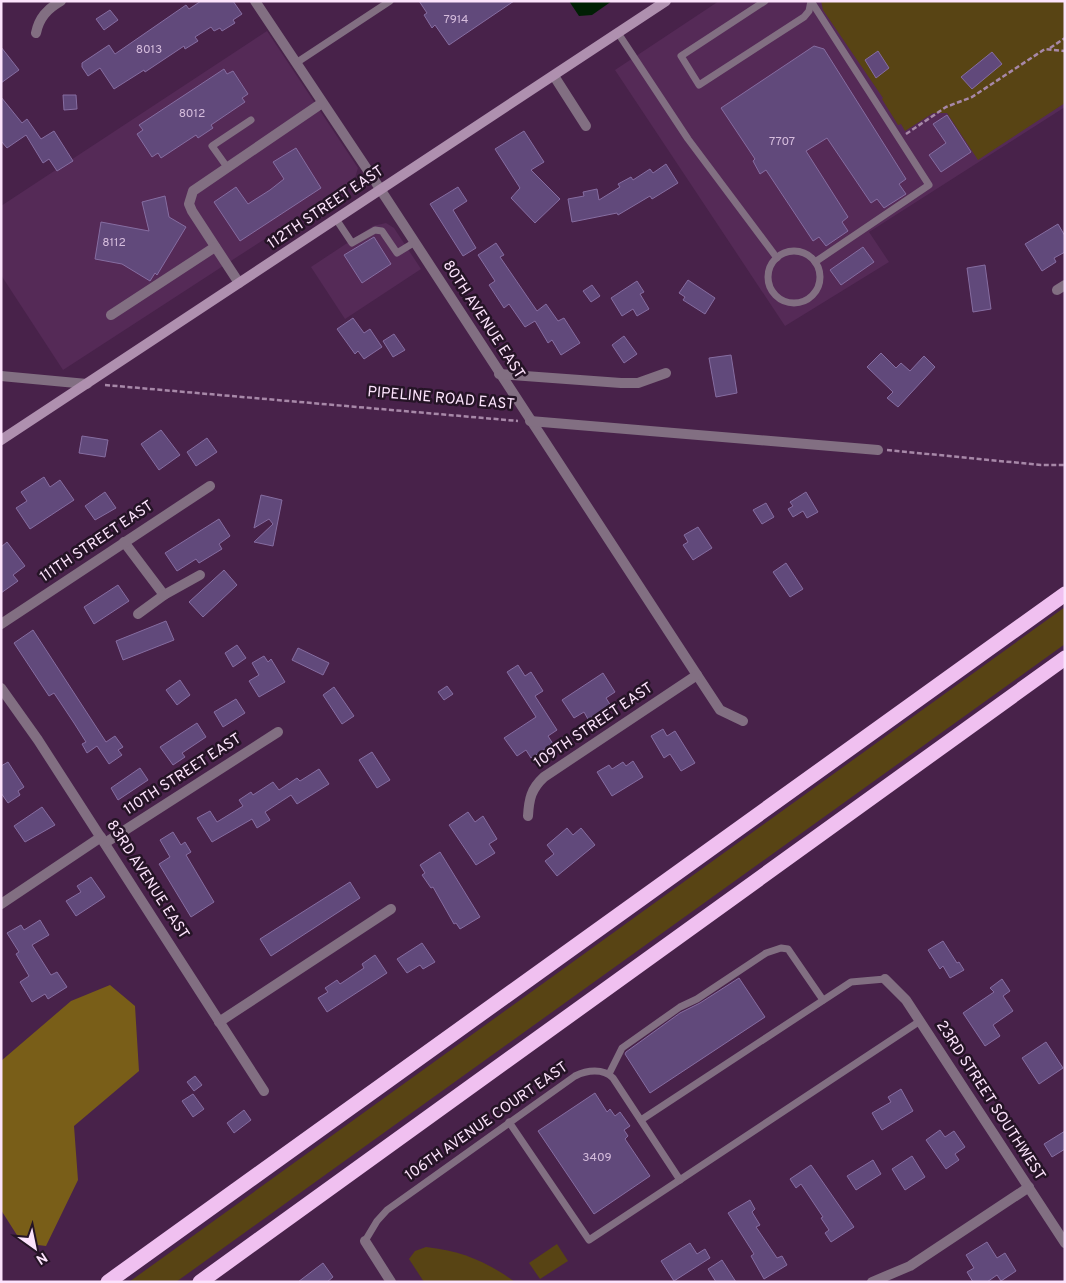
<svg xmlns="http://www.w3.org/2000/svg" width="1066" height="1283" viewBox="0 0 1066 1283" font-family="Overpass,sans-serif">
	<rect width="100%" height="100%" fill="#48224a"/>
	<g fill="#552a57">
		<polygon points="719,1 1065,1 1065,107 869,232 889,262 785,326 615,70"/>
		<polygon points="267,31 358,168 354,181 63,370 1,275 1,206"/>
		<polygon points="386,223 394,228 421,269 345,319 311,267 373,226"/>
	</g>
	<g fill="#584414">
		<polygon points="821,1 1065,1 1065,103 978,160 947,113 933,113 905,131 901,124 898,125 882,99 883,98 823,10"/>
		<polygon points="1065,607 1065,644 176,1282 129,1282"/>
		<polygon points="557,1244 568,1261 540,1279 529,1263"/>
		<path d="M 426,1247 C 461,1251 486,1261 515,1282 L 424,1282 L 409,1259 L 415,1251 Z"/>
	</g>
	<polygon fill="#795e18" points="110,985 135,1006 139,1071 74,1126 78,1180 46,1246 22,1243 1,1210 1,1061 71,1001"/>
	<polygon fill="#011f05" points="569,1 612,1 592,15 579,16"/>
	<g fill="#61497b" stroke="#866da1">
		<polygon points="201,1 233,1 242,14 233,20 235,23 222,31 220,28 214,31 211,27 195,37 198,41 185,49 184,46 145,72 144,70 114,89 100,68 88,76 82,67 82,63 109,45 115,54 186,5 189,9"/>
		<polygon points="419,1 514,1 449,45 435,25 432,28 424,15 427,13"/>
		<polygon points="110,10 118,20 104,30 96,19"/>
		<polygon points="814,46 824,49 906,179 899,184 906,194 884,208 877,199 871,203 827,138 806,151 848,217 842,222 848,231 826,246 819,237 813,241 766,170 760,174 753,161 755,159 721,108"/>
		<polygon points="1,47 19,70 1,83"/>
		<polygon points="878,51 889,68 876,78 865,60"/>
		<polygon points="992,52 1002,64 972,89 961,77"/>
		<polygon points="224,69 227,74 233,71 248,94 242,98 245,102 211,125 213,128 198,138 196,135 161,158 158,153 152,157 137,134 143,130 139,125"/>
		<polygon points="63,95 76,95 77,109 64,110"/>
		<polygon points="1,97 22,123 27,119 41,139 54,131 73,161 57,171 49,159 43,163 26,135 7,148 1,141"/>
		<polygon points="947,115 971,152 941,172 929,155 946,143 933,124"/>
		<polygon points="524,131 544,162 531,170 560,199 535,223 511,198 520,188 495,149"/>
		<polygon points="296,148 321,188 240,241 214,202 236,187 248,204 270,190 284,179 273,162"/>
		<polygon points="666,164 678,183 652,199 650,196 618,215 617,213 572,222 568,199 584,196 583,192 597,189 599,200 620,187 618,184 631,177 633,180 650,169 653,173"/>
		<polygon points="458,187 467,201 453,210 476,248 463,256 430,204"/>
		<polygon points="165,196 169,217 186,227 157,275 155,273 150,281 122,264 95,259 101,222 149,231 142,202"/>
		<polygon points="1058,224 1065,236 1065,252 1054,258 1056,262 1042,271 1025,244"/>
		<polygon points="374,237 391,264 362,283 344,255"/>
		<polygon points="496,243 504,255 500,257 537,311 546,304 558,321 564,318 580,343 561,355 552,340 548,343 535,321 525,327 509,304 504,308 489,285 495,281 478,255"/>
		<polygon points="863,247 874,262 841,285 830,270"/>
		<polygon points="985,265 991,309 973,312 967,268"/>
		<polygon points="688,280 715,298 705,314 683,300 685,297 679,293"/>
		<polygon points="637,281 644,292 640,294 649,309 637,316 633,309 622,316 611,298"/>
		<polygon points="592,285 600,296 591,302 583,291"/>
		<polygon points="353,318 364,333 370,329 382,347 364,359 358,351 355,354 337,329"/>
		<polygon points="394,334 405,350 393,357 383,341"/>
		<polygon points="624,336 637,354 624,363 612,345"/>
		<polygon points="881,353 896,368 901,363 910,371 924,356 935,367 898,407 887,398 893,392 867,367"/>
		<polygon points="731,355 737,393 716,397 709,358"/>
		<polygon points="161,430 180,455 159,470 141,444"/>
		<polygon points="82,436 108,440 105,457 79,453"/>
		<polygon points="207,438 217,452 196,466 187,452"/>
		<polygon points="44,477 50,487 60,480 74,500 30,529 16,508 27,501 21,492"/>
		<polygon points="105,492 116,508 95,520 85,506"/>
		<polygon points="806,492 818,512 807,518 803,511 793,517 788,509 793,506 790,502"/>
		<polygon points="261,495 282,500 273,546 254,542 273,524 269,519 254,528"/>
		<polygon points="766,503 774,517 762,524 753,510"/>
		<polygon points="219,519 230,536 219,544 222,549 199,563 196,559 177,571 165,553"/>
		<polygon points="698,527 712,548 693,560 683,545 688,542 684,535"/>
		<polygon points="7,542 25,566 13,575 18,581 1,593 1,547"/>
		<polygon points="786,563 803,589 790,597 773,572"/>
		<polygon points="224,570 237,585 203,617 189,602"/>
		<polygon points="118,585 129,601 94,624 84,607"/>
		<polygon points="166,621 174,640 123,660 116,641"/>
		<polygon points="33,630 106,742 115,736 123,747 118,750 122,755 109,764 97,746 87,753 82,744 86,742 74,723 54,693 49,696 14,643"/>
		<polygon points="237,645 246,658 233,667 225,653"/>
		<polygon points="298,648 329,663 323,675 292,660"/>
		<polygon points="264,656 268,662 271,659 285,682 259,697 249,681 259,675 252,663"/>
		<polygon points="518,665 525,676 531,672 543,691 535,696 557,730 548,736 553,744 531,758 526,750 517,756 504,738 536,717 507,672"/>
		<polygon points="603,673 615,692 606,698 611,706 589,721 584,712 574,718 562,700"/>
		<polygon points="180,680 190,695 177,705 166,690"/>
		<polygon points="447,686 453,694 444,700 438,692"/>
		<polygon points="334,687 354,716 342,724 323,695"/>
		<polygon points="236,699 245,713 223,727 214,712"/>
		<polygon points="197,723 206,737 182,753 185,757 173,765 160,747"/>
		<polygon points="663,729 667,736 675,731 695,763 681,771 670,754 664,758 651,736"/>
		<polygon points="372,752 390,780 377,788 359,760"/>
		<polygon points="633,761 643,777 612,796 597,772 609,765 612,769 623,762 626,766"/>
		<polygon points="8,762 24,787 18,791 20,795 8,803 1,793 1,766"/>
		<polygon points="140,768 148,780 118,800 111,788"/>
		<polygon points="319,769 329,784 297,804 291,795 265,812 270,820 257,828 252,819 212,842 197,818 210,811 217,822 243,806 239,800 251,792 253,795 273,782 279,790 297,778 300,781"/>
		<polygon points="42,807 55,825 25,842 14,826"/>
		<polygon points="468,812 475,822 483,816 497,839 489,844 495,853 476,865 449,825"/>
		<polygon points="567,828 573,835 581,828 595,845 557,876 545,861 554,854 547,845"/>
		<polygon points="173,832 181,845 185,842 191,852 186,855 214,902 191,917 159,864 170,857 160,840"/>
		<polygon points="440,852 480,917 460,929 456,923 454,924 433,887 431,888 422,875 425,873 420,865"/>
		<polygon points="91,877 105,897 76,916 66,901 81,892 77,886"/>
		<polygon points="350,882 360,898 271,956 260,939"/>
		<polygon points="40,920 49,935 32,945 51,975 57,972 67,987 48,999 45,994 32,1002 20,982 29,976 16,954 19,952 7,933 21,925 24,930"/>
		<polygon points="943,941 957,963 959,962 964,970 950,978 943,966 940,969 928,950"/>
		<polygon points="422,943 435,962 423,969 420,965 407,973 397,959"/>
		<polygon points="375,955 387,973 327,1012 318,998 328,992 325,988 337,980 340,984 364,968 362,964"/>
		<polygon points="739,978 765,1017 650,1093 625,1054 626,1052 680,1013 700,1003"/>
		<polygon points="1002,979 1010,991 1003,996 1013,1011 993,1025 1000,1036 985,1046 963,1013 994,992 990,988"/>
		<polygon points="1046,1042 1063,1068 1039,1084 1022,1058"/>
		<polygon points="195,1076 202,1085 194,1091 187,1082"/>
		<polygon points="901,1089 913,1111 882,1130 872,1113 891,1102 888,1097"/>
		<polygon points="595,1093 607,1112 610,1109 615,1116 620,1112 630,1126 624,1130 628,1136 625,1139 650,1176 594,1214 538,1131"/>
		<polygon points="193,1094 204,1109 193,1117 182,1101"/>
		<polygon points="244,1110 251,1120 234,1133 227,1123"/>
		<polygon points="940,1130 945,1137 954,1131 965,1147 955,1154 959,1160 946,1169 926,1140"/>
		<polygon points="1065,1131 1065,1149 1052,1157 1044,1144"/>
		<polygon points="912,1156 925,1177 905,1190 892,1169"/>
		<polygon points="873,1160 881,1174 856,1190 847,1176"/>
		<polygon points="811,1165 854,1227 831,1242 825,1233 829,1230 821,1218 823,1217 801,1184 796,1188 790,1179"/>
		<polygon points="750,1200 755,1209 752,1212 760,1225 756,1227 777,1258 782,1256 787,1265 764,1279 751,1256 754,1254 728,1213"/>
		<polygon points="987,1242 997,1258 1005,1253 1016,1271 1001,1281 997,1275 987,1282 973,1282 967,1272 974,1268 966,1255"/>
		<polygon points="690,1243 697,1254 705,1249 710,1258 674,1281 661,1261"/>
		<polygon points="722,1260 736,1282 716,1282 708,1269"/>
		<polygon points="323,1263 333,1277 327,1282 298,1282"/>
	</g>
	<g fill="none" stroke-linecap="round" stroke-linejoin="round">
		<g stroke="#a788a8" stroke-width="2.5" stroke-dasharray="5 2.5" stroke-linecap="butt">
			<polyline points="1050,48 1065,38"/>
			<polyline points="906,134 946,107 972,97 1045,49 1065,51"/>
			<polyline points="105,385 518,421"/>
			<polyline points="887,450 1041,465 1065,465"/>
		</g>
		<g stroke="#826f82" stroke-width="7">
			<polyline points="765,1 681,56 699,85 804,17 809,11 811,1"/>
			<polyline points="811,1 929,185 815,262"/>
			<polyline points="618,33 688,139 777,258"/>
			<polyline points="296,63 390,1"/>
			<polyline points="227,167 212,146 251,120"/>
			<polyline points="336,219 352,243 375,230 382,231 397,253 415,242"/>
			<circle cx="794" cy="277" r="26"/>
			<polyline points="609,1074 622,1048 680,1007 697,999 766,953 781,948 788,949 823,1000"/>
			<polyline points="641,1120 851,982 885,979"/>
			<polyline points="509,1122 589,1240 920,1021"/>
			<path d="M 365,1241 L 377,1221 L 387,1210 L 575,1076 C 587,1070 603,1068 613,1078 L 680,1180"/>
		</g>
		<g stroke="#826f82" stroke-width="10">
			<polyline points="255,1 369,172 697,675 720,710 743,721"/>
			<path d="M 36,33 C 39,18 47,9 61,1"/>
			<polyline points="554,76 586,126"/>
			<polyline points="239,283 192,211 189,204 193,191 322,103"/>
			<polyline points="1057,290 1065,285"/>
			<polyline points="111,315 215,247"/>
			<polyline points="499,374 621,383 638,383 666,373"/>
			<polyline points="1,376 87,384"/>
			<polyline points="530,421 878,450"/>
			<polyline points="124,542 164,595 138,614"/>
			<polyline points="164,595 200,575"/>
			<polyline points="1,624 210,486"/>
			<polyline points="1,688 38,740 264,1091"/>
			<path d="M 528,816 C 529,799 531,789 544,777 L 697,675"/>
			<polyline points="105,843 278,732"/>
			<polyline points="1,904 101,837"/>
			<polyline points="885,979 906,1000 1065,1243"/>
			<polyline points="219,1022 391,909"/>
			<polyline points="365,1241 391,1282"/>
			<polyline points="872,1282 910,1266 1029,1187"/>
		</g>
		<polyline stroke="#af90af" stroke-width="10" points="1,440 666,1"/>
		<g stroke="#f0c0f0" stroke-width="15">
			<polyline points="108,1282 1065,594"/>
			<polyline points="200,1282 1065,658"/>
		</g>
	</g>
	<g text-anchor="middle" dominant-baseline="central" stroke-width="5" stroke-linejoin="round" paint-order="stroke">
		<g font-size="12" fill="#d5bcdc">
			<text x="456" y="20">7914</text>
			<text x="149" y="50">8013</text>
			<text x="192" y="114">8012</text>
			<text x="782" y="142">7707</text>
			<text x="114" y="243">8112</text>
			<text x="597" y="1158">3409</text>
		</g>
		<g font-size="15" fill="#fce3fc" stroke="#251426">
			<text transform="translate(326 208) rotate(-34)">112TH STREET EAST</text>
			<text transform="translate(483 320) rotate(57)">80TH AVENUE EAST</text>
			<text transform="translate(441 399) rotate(5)">PIPELINE ROAD EAST</text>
			<text transform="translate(97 542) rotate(-34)">111TH STREET EAST</text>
			<text transform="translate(594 726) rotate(-34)">109TH STREET EAST</text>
			<text transform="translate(183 775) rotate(-33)">110TH STREET EAST</text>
			<text transform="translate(147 880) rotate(57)">83RD AVENUE EAST</text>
			<text transform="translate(990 1101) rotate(57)">23RD STREET SOUTHWEST</text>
			<text transform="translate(487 1122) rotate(-35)">106TH AVENUE COURT EAST</text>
		</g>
	</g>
	<rect width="1066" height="1283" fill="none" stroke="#fce3fc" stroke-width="5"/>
	<g transform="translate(35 1248) rotate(147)" stroke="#251426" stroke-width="4" paint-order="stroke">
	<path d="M0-4L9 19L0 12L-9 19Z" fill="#fce3fc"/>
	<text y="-8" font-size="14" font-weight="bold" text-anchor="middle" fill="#fce3fc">N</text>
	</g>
</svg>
